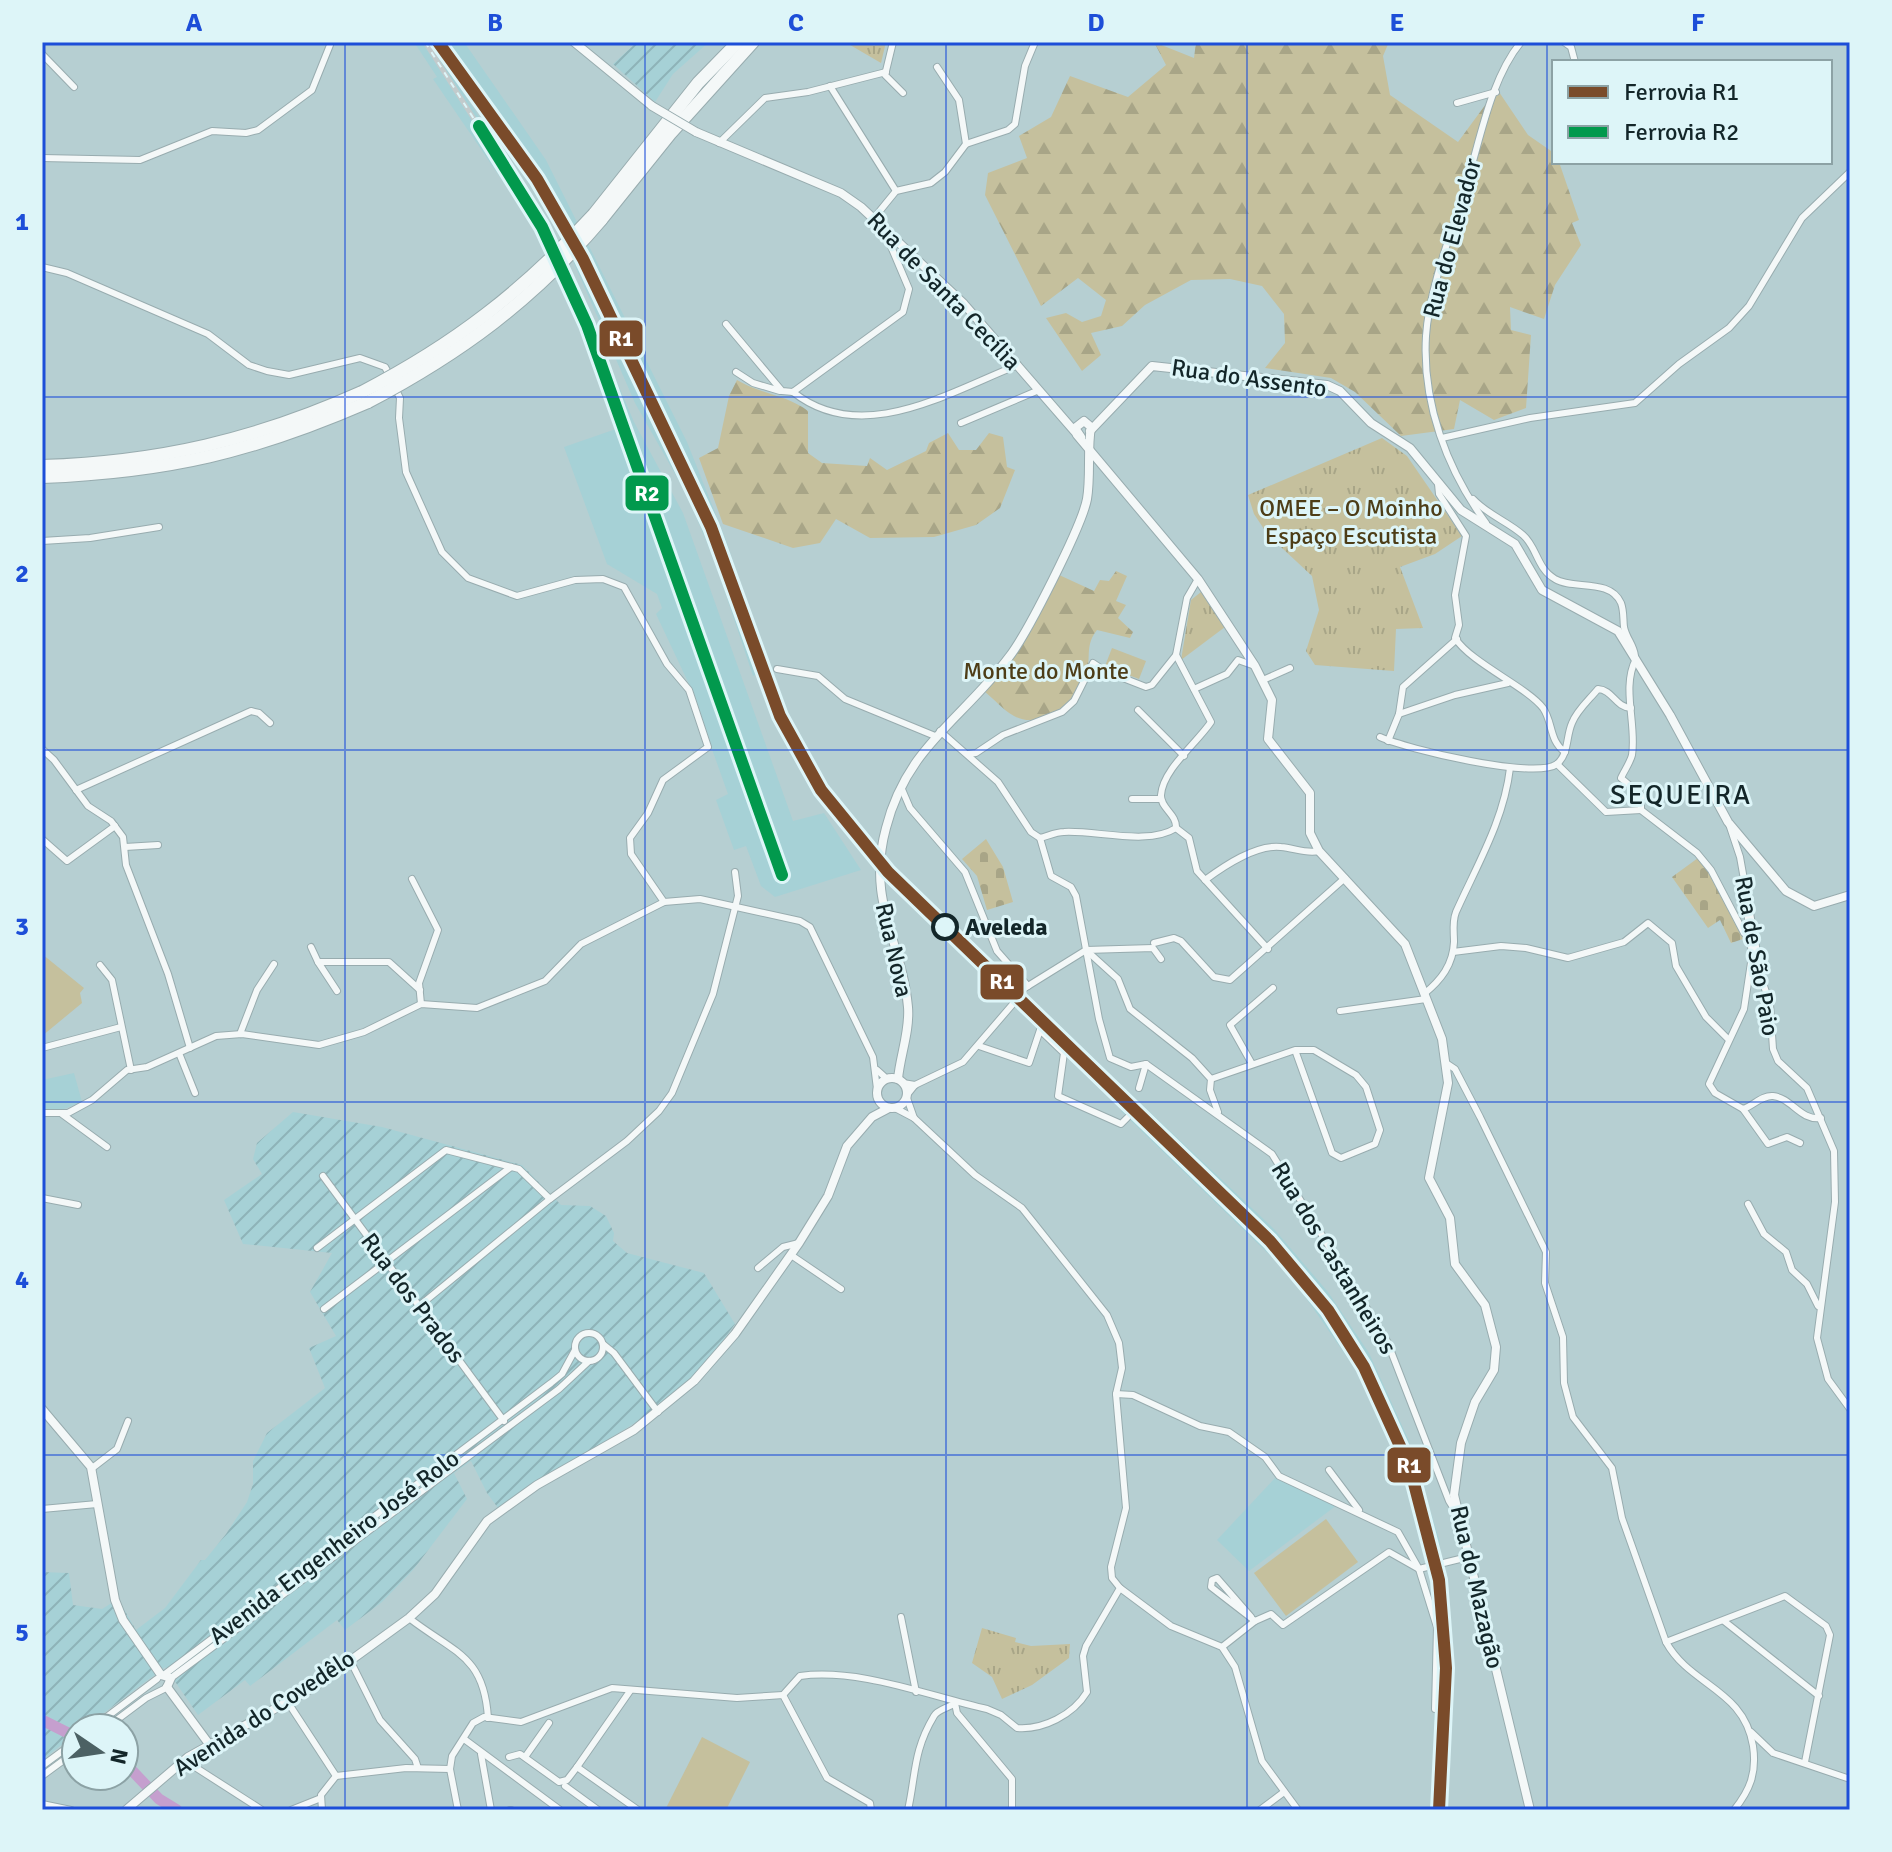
<svg xmlns="http://www.w3.org/2000/svg" width="1892" height="1852" viewBox="0 0 1892 1852" font-family="Signika,sans-serif">
	<defs>
		<pattern id="industrial-furrows" width="10" height="10" patternUnits="userSpaceOnUse" patternTransform="scale(2)"><rect width="10" height="10" fill="#a6d1d6"/><path d="M-1 1l2-2M0 10L10 0M9 11l2-2" fill="none" stroke="#8eb3b8"/></pattern>
		<pattern id="grass-tufts" width="24" height="20" patternUnits="userSpaceOnUse" patternTransform="scale(2)"><rect width="24" height="20" fill="#c5c09d"/><path d="M3 7l-1-3M5 7V3M7 7l1-3M15 17l-1-3M17 17v-4M19 17l1-3" fill="none" stroke="#a8a587"/></pattern>
		<pattern id="forest-firs" width="22" height="20" patternUnits="userSpaceOnUse" patternTransform="scale(2)"><rect width="22" height="20" fill="#c5c09d"/><path d="M5 1l3.5 6h-7zM16 11l3.5 6h-7z" fill="#a8a587"/></pattern>
		<pattern id="cemetery-stones" width="16" height="16" patternUnits="userSpaceOnUse" patternTransform="scale(2)"><rect width="16" height="16" fill="#c5c09d"/><path d="M2 7V4a2 2 0 0 1 4 0v3zM10 15v-3a2 2 0 0 1 4 0v3z" fill="#a8a587"/></pattern>
	</defs>
	<rect width="100%" height="100%" fill="#b6cfd2"/>
	<g fill="#a6d1d6">
		<polygon points="414,42 429,42 480,118 544,224 585,307 634,422 683,513 793,821 824,813 861,870 775,897 761,886 746,846 734,850 716,800 728,794 688,682 656,614 662,608 657,594 607,564 564,447 616,429 599,373 532,224 433,79 437,77"/>
		<polygon points="432,42 464,42 546,160 687,442 726,540 766,663 792,723 811,760 852,820 914,890 1274,1229 1328,1292 1369,1353 1409,1441 1439,1539 1453,1647 1445,1810 1437,1810 1443,1721 1434,1720 1440,1661 1433,1571 1412,1489 1376,1399 1297,1285 1279,1264 1121,1111 1124,1107 1119,1100 1013,995 870,854 864,853 818,793 777,724 758,674 753,676 715,562 687,495 635,403 567,247 532,188"/>
		<polygon points="74,1073 82,1102 61,1110 42,1109 42,1080"/>
		<polygon points="1275,1478 1337,1505 1249,1571 1217,1540"/>
	</g>
	<g fill="url(#industrial-furrows)">
		<polygon points="637,42 709,42 673,74 655,102 613,64"/>
		<polygon points="293,1112 382,1127 522,1165 561,1205 590,1206 606,1216 614,1233 613,1241 627,1253 704,1273 735,1324 703,1368 662,1406 498,1508 487,1493 471,1461 454,1473 467,1499 413,1570 382,1602 345,1630 337,1620 250,1686 245,1680 198,1715 165,1667 84,1728 76,1728 76,1734 42,1760 42,1572 69,1573 73,1605 102,1609 118,1599 136,1630 165,1608 201,1560 205,1560 226,1534 247,1502 253,1484 253,1461 267,1433 325,1388 309,1348 336,1336 310,1292 332,1253 243,1244 224,1200 262,1174 253,1159 257,1143"/>
	</g>
	<g fill="url(#grass-tufts)">
		<polygon points="845,42 886,42 881,63"/>
		<polygon points="1382,438 1407,456 1462,536 1435,554 1400,567 1423,628 1396,629 1394,671 1315,665 1306,651 1319,610 1312,576 1268,535 1254,514 1248,495"/>
		<polygon points="1201,592 1225,627 1181,660 1191,600"/>
		<polygon points="982,1628 1016,1638 1015,1642 1031,1646 1070,1644 1069,1658 1032,1685 1002,1699 992,1677 972,1663"/>
	</g>
	<g fill="url(#forest-firs)">
		<polygon points="1154,42 1194,58 1196,42 1389,42 1383,56 1390,95 1458,142 1497,89 1528,135 1554,153 1554,162 1559,162 1579,220 1572,223 1581,245 1555,285 1544,319 1510,307 1511,330 1531,335 1526,408 1494,420 1460,400 1454,429 1401,436 1355,392 1331,378 1265,368 1285,343 1284,314 1262,286 1230,279 1191,280 1145,305 1122,326 1091,333 1101,355 1082,371 1046,318 1066,313 1082,322 1101,316 1106,300 1078,278 1041,306 985,195 988,173 1027,158 1019,136 1051,117 1070,76 1128,97 1166,65"/>
		<path d="M 737,380 C 760,394 787,395 808,411 L 808,453 L 822,463 L 867,466 L 870,458 L 887,470 L 926,451 L 929,443 L 948,433 L 959,450 L 976,450 L 989,433 L 1003,437 L 1007,467 L 1015,470 L 1000,508 L 976,525 L 934,537 L 870,538 L 836,519 L 820,543 L 793,548 L 723,524 L 699,458 L 718,448 L 729,396 Z"/>
		<path d="M 1116,571 L 1127,576 L 1116,601 L 1126,605 L 1118,618 L 1133,632 L 1130,638 L 1097,630 C 1085,645 1091,656 1087,672 C 1080,698 1042,732 1014,716 C 1003,710 994,699 984,691 L 1057,574 L 1094,591 L 1100,580 L 1109,581 Z"/>
	</g>
	<g fill="url(#cemetery-stones)">
		<polygon points="986,839 1003,867 1013,902 987,910 977,876 962,859"/>
		<polygon points="1698,858 1722,892 1743,939 1731,943 1720,920 1708,928 1672,877"/>
	</g>
	<g fill="#c5c09d">
		<polygon points="1112,648 1146,661 1139,679 1105,666"/>
		<polygon points="42,954 84,988 80,993 82,1003 42,1036"/>
		<polygon points="1326,1519 1358,1562 1286,1616 1254,1573"/>
		<polygon points="702,1737 750,1762 726,1810 665,1810"/>
	</g>
	<g fill="none" stroke-linecap="round" stroke-linejoin="round">
		<g stroke="#c59fce" stroke-width="11">
			<polyline points="42,1720 76,1737"/>
			<polyline points="124,1762 159,1799 177,1810"/>
		</g>
		<g stroke="#98acaf" stroke-width="8">
			<g id="minor">
				<polyline points="893,42 885,75 903,93"/>
				<polyline points="1564,42 1571,47 1575,62"/>
				<polyline points="42,54 74,87"/>
				<polyline points="937,67 959,100 966,144"/>
				<polyline points="830,86 896,191"/>
				<polyline points="1457,103 1496,92"/>
				<polyline points="719,143 765,98 808,92 886,72"/>
				<polyline points="42,158 140,160 212,131 246,133 258,130 312,90 330,45"/>
				<polyline points="874,218 896,191 931,183 945,172 966,144 1008,130 1015,124 1025,66 1035,42"/>
				<polyline points="42,267 67,273 208,334 249,365 267,371 289,375 360,358 385,367 391,378"/>
				<polyline points="726,324 782,391 793,392"/>
				<polyline points="736,372 753,383 780,391"/>
				<polyline points="395,388 400,398 399,418 406,472 442,552 468,578 517,596 575,580 603,579 624,587 667,664 689,690 708,747 663,780 648,813 630,838 631,854 664,902"/>
				<path d="M 793,392 C 862,447 949,392 1018,365"/>
				<polyline points="793,392 903,312 909,289 884,230"/>
				<polyline points="961,423 1039,390"/>
				<polyline points="1442,438 1530,418 1635,403 1679,364 1729,328 1749,306 1802,218 1850,172"/>
				<path d="M 1438,484 L 1439,494 L 1466,536 L 1455,595 L 1459,625 L 1455,638 C 1471,663 1527,687 1543,708 C 1553,722 1549,741 1565,752"/>
				<path d="M 1473,499 C 1488,515 1507,521 1523,535 C 1537,547 1537,569 1555,579 C 1573,590 1610,578 1621,603 C 1624,611 1623,619 1624,627 C 1626,638 1634,645 1635,656"/>
				<path d="M 1486,523 C 1447,470 1422,403 1426,336 C 1429,287 1456,220 1470,172 C 1482,130 1493,76 1521,42"/>
				<polyline points="42,541 90,538 159,527"/>
				<path d="M 1636,659 C 1621,687 1637,725 1632,755 C 1630,763 1624,771 1621,778 L 1641,795 L 1641,810 L 1697,853 L 1711,870 L 1744,933 L 1750,937"/>
				<polyline points="777,669 818,676 845,699 935,736"/>
				<polyline points="1263,680 1290,668"/>
				<polyline points="1194,689 1227,674 1238,660 1255,666"/>
				<polyline points="1138,710 1184,756"/>
				<polyline points="1399,714 1455,695 1508,683"/>
				<polyline points="940,731 998,782 1031,832 1040,838 1051,876 1071,887 1076,896 1099,1019 1110,1058 1131,1067 1146,1064 1272,1154 1387,1341 1449,1501 1457,1514"/>
				<path d="M 1380,737 C 1407,749 1535,780 1557,764 C 1569,754 1566,736 1572,723 C 1577,710 1589,700 1598,689 C 1613,690 1615,707 1631,708"/>
				<polyline points="1388,741 1399,714 1403,687 1457,639"/>
				<polyline points="42,749 54,760 88,806 111,821 123,837 126,865 168,974 190,1048"/>
				<polyline points="968,754 976,753 1003,735 1062,712 1074,701 1093,663 1105,671 1146,687 1152,685 1176,655"/>
				<polyline points="1557,764 1606,812 1641,810"/>
				<polyline points="901,787 910,808 965,872 997,951 1028,986 1025,988"/>
				<polyline points="76,790 251,711 259,713 270,723"/>
				<polyline points="1132,799 1161,799"/>
				<polyline points="1729,824 1740,857 1762,980 1770,1004 1773,1049 1778,1061 1807,1088 1834,1151 1835,1202 1817,1338 1828,1379 1850,1409"/>
				<path d="M 1176,828 C 1177,814 1160,808 1161,795 C 1163,769 1197,743 1211,722 L 1176,655 L 1187,598 L 1198,579"/>
				<polyline points="1176,828 1189,838 1197,871 1268,949"/>
				<path d="M 1040,838 C 1048,836 1056,832 1064,832 C 1096,830 1148,846 1176,828"/>
				<polyline points="42,839 67,861 115,826"/>
				<polyline points="125,847 158,845"/>
				<polyline points="412,879 438,930 419,983 421,1004"/>
				<path d="M 1205,880 C 1224,866 1256,844 1281,847 C 1294,848 1306,854 1319,851"/>
				<path d="M 1747,910 L 1752,956 L 1744,1009 L 1709,1084 L 1715,1093 L 1743,1109 C 1753,1106 1762,1095 1773,1096 C 1792,1098 1800,1121 1821,1118"/>
				<polyline points="1154,943 1174,938 1181,941 1214,977 1230,980 1345,878"/>
				<polyline points="311,947 318,962"/>
				<polyline points="1086,950 1118,979 1130,1009 1192,1058 1211,1079 1210,1090 1218,1112"/>
				<polyline points="1453,952 1501,946 1526,948 1568,958 1624,942 1648,923 1672,943 1676,966 1706,1017 1728,1039"/>
				<polyline points="100,965 112,980 131,1070"/>
				<polyline points="1028,986 1086,950 1153,948 1161,959"/>
				<polyline points="337,991 318,962 389,962 420,990"/>
				<path d="M 1424,994 C 1441,980 1453,965 1454,942 C 1454,932 1452,922 1456,912 C 1477,865 1504,820 1510,768"/>
				<polyline points="1340,1011 1426,999"/>
				<polyline points="240,1034 257,990 274,964"/>
				<polyline points="979,1046 1029,1063 1040,1030 1064,1053 1058,1096 1121,1124 1127,1118"/>
				<polyline points="42,1048 121,1027"/>
				<polyline points="179,1053 195,1093"/>
				<path d="M 1446,1063 L 1455,1069 L 1480,1117 L 1546,1252 L 1545,1283 L 1563,1337 L 1564,1383 L 1573,1417 L 1612,1468 L 1622,1518 L 1666,1642 C 1690,1686 1744,1689 1753,1746 C 1757,1773 1750,1790 1734,1810"/>
				<polyline points="1252,1064 1230,1025 1273,988"/>
				<polyline points="877,1070 887,1079"/>
				<polyline points="1211,1079 1295,1050 1314,1050 1356,1075 1366,1087 1380,1130 1375,1144 1341,1158 1332,1153 1295,1050"/>
				<polyline points="903,1083 915,1085"/>
				<polyline points="1139,1088 1146,1064"/>
				<polyline points="907,1095 915,1085 963,1062 1012,1005"/>
				<polyline points="907,1098 914,1118"/>
				<polyline points="895,1108 914,1118 975,1175 1022,1208 1107,1315 1119,1343 1122,1368 1116,1394 1126,1508 1111,1567 1112,1578 1120,1588 1171,1626 1222,1647 1235,1667 1262,1761 1298,1810"/>
				<polyline points="1743,1109 1768,1144 1787,1137 1800,1143"/>
				<polyline points="42,1113 68,1113 92,1100 127,1070 147,1067 216,1036 242,1034 319,1045 364,1032 421,1004 477,1008 545,981 581,944 664,902 700,899 800,921 810,927 873,1057 877,1089"/>
				<polyline points="62,1114 107,1147"/>
				<polyline points="323,1176 504,1421"/>
				<polyline points="42,1198 78,1205"/>
				<polyline points="1748,1204 1764,1234 1786,1252 1792,1270 1807,1284 1818,1306"/>
				<polyline points="317,1248 446,1150 519,1169 550,1199"/>
				<polyline points="791,1255 841,1289"/>
				<polyline points="758,1268 783,1247 799,1243"/>
				<polyline points="418,1307 550,1199 627,1141 659,1111 672,1093 713,994 738,896 735,872"/>
				<polyline points="324,1309 511,1167"/>
				<circle cx="589" cy="1347" r="14"/>
				<polyline points="603,1344 614,1353 658,1412"/>
				<polyline points="1116,1394 1133,1395 1200,1426 1229,1432 1265,1457 1279,1476 1398,1532 1419,1569 1437,1627 1435,1709"/>
				<polyline points="91,1469 117,1449 128,1421"/>
				<polyline points="1329,1470 1359,1510"/>
				<polyline points="42,1509 97,1504"/>
				<polyline points="901,1617 916,1692"/>
				<polyline points="1251,1617 1217,1578 1212,1580 1211,1587 1255,1621"/>
				<path d="M 409,1618 C 454,1653 484,1655 488,1718"/>
				<polyline points="1724,1621 1819,1696"/>
				<polyline points="1666,1642 1785,1596 1826,1626 1830,1635 1805,1762"/>
				<polyline points="1222,1647 1255,1621 1271,1614 1283,1625 1389,1552 1419,1569 1468,1557"/>
				<polyline points="350,1660 380,1720 415,1759 418,1768"/>
				<polyline points="165,1674 551,1383 562,1374 575,1350"/>
				<polyline points="171,1678 559,1389 589,1361"/>
				<polyline points="630,1691 577,1767 638,1810"/>
				<path d="M 783,1695 L 800,1676 C 860,1668 928,1696 987,1709 L 1001,1715 L 1017,1728 C 1043,1730 1073,1715 1087,1692 L 1083,1656 L 1086,1646 L 1120,1588"/>
				<polyline points="287,1701 336,1776"/>
				<polyline points="955,1703 957,1713 1012,1779 1012,1810"/>
				<polyline points="92,1728 157,1679"/>
				<polyline points="106,1728 146,1698 166,1688"/>
				<polyline points="1751,1732 1773,1753 1850,1779"/>
				<polyline points="464,1739 560,1810"/>
				<polyline points="481,1754 491,1810"/>
				<polyline points="509,1757 520,1754 559,1782 567,1780 577,1767"/>
				<polyline points="525,1757 549,1723"/>
				<polyline points="184,1760 262,1810"/>
				<polyline points="42,1766 76,1741"/>
				<polyline points="42,1776 76,1751"/>
				<polyline points="336,1776 406,1768 450,1769"/>
				<polyline points="565,1786 598,1810"/>
				<polyline points="42,1804 71,1810"/>
				<polyline points="291,1810 321,1798"/>
				<polyline points="322,1810 321,1795 336,1776"/>
				<polyline points="458,1810 450,1769 452,1756 473,1723 484,1717 521,1722 612,1688 737,1698 783,1695 827,1778 870,1803 871,1810"/>
				<polyline points="510,1810 511,1810"/>
				<path d="M 908,1810 C 916,1774 913,1751 934,1716 C 938,1709 949,1708 955,1703"/>
				<polyline points="1260,1810 1284,1792"/>
			</g>
		</g>
		<g stroke="#98acaf" stroke-width="10">
			<g id="tertiary">
				<polyline points="574,42 652,106"/>
				<polyline points="696,132 841,193 861,207 964,304 1076,433"/>
				<polyline points="1090,431 1152,366 1327,385 1340,391 1371,423 1410,448 1461,510 1515,544 1542,590 1618,631 1670,715 1728,822 1786,891 1814,906 1850,895"/>
				<polyline points="1077,435 1198,579 1255,666 1272,700 1268,739 1310,793 1310,833 1319,851 1405,944 1442,1039 1448,1083 1429,1178 1450,1218 1455,1264 1485,1305 1496,1347 1494,1370 1475,1402 1461,1443 1454,1495 1530,1810"/>
				<circle cx="892" cy="1093" r="15"/>
				<path d="M 898,1079 C 900,1056 910,1031 908,1007 C 902,942 866,901 886,828 C 907,746 962,720 1009,657 C 1027,634 1082,526 1087,499 C 1091,475 1087,450 1091,427 L 1084,421 L 1075,428 L 1081,437"/>
				<polyline points="42,1409 91,1467 115,1600 123,1620 161,1675"/>
				<polyline points="161,1675 171,1678 167,1687"/>
				<polyline points="167,1687 209,1744"/>
				<polyline points="126,1810 188,1757 314,1687 409,1618 435,1594 487,1521 537,1485 634,1430 694,1381 735,1334 799,1243 828,1196 847,1146 872,1117 889,1108"/>
			</g>
		</g>
		<g stroke="#98acaf" stroke-width="14">
			<g id="motorway">
				<polyline points="594,214 698,83 738,42"/>
				<polyline points="601,220 670,134 753,42"/>
				<path d="M 42,466 C 159,462 255,440 362,392"/>
				<path d="M 42,477 C 168,472 253,452 368,402"/>
			</g>
		</g>
		<use href="#minor" stroke="#f4f8f8" stroke-width="6"/>
		<use href="#tertiary" stroke="#f4f8f8" stroke-width="8"/>
		<use href="#motorway" stroke="#f4f8f8" stroke-width="12"/>
		<g stroke="#c3cbcc" stroke-width="5">
			<polyline id="rail" points="425,42 528,204 577,302 782,875"/>
		</g>
		<use href="#rail" stroke="#ddf5f8" stroke-width="2" stroke-dasharray="6" stroke-linecap="butt"/>
		<g stroke="#98acaf" stroke-width="10" stroke-linecap="butt">
			<polyline id="tertiary-bridge" points="652,106 696,132"/>
		</g>
		<g stroke="#98acaf" stroke-width="14" stroke-linecap="butt">
			<g id="motorway-bridge">
				<path d="M 362,392 C 455,344 523,291 594,214"/>
				<path d="M 368,402 C 461,353 533,300 601,220"/>
			</g>
		</g>
		<use href="#tertiary-bridge" stroke="#f4f8f8" stroke-width="8"/>
		<use href="#motorway-bridge" stroke="#f4f8f8" stroke-width="12"/>
		<g stroke="#ddf5f8" stroke-width="18">
			<polyline id="rail-1" points="438,42 537,179 583,259 711,527 780,716 821,790 888,872 1270,1241 1328,1310 1364,1367 1410,1468 1439,1580 1446,1668 1439,1810"/>
		</g>
		<g stroke="#ddf5f8" stroke-width="18">
			<polyline id="rail-2" points="479,126 542,227 587,325 782,875"/>
		</g>
		<use href="#rail-1" stroke="#7a4b2a" stroke-width="12"/>
		<use href="#rail-2" stroke="#02994d" stroke-width="12"/>
	</g>
	<path fill="none" stroke="#1d4ed8" stroke-width="2" stroke-opacity="0.55" d="M 345,42 L 345,1810M 645,42 L 645,1810M 946,42 L 946,1810M 1247,42 L 1247,1810M 1547,42 L 1547,1810M 42,397 L 1850,397M 42,750 L 1850,750M 42,1102 L 1850,1102M 42,1455 L 1850,1455"/>
	<circle fill="#ddf5f8" stroke="#132629" stroke-width="4" cx="945" cy="927" r="12"/>
	<g text-anchor="middle" dominant-baseline="central" stroke-width="6" stroke-linejoin="round" paint-order="stroke">
		<g font-size="24" fill="#132629" stroke="#ddf5f8">
			<text transform="translate(1452 238) rotate(-75)">Rua do Elevador</text>
			<text transform="translate(944 291) rotate(46)">Rua de Santa Cecília</text>
			<text transform="translate(1249 378) rotate(8)">Rua do Assento</text>
			<text transform="translate(894 950) rotate(77)">Rua Nova</text>
			<text transform="translate(1757 956) rotate(80)">Rua de São Paio</text>
			<text transform="translate(1334 1258) rotate(59)">Rua dos Castanheiros</text>
			<text transform="translate(413 1298) rotate(53)">Rua dos Prados</text>
			<text transform="translate(334 1547) rotate(-37)">Avenida Engenheiro José Rolo</text>
			<text transform="translate(1477 1587) rotate(77)">Rua do Mazagão</text>
			<text transform="translate(264 1713) rotate(-33)">Avenida do Covedêlo</text>
		</g>
		<g font-size="24" fill="#4d3d17" stroke="#ddf5f8">
			<text x="1351" y="508">OMEE – O Moinho<tspan x="1351" dy="28">Espaço Escutista</tspan></text>
			<text x="1046" y="671">Monte do Monte</text>
		</g>
		<g font-size="24" font-weight="bold" fill="#132629" stroke="#ddf5f8" text-anchor="start">
			<text x="965" y="927">Aveleda</text>
		</g>
		<g font-size="28" letter-spacing="2" fill="#132629" stroke="#ddf5f8">
			<text x="1681" y="795">SEQUEIRA</text>
		</g>
	</g>
	<g stroke="#ddf5f8" stroke-width="3">
		<rect x="598" y="319" width="46" height="39" rx="8" fill="#7a4b2a"/>
		<rect x="624" y="474" width="46" height="38" rx="8" fill="#02994d"/>
		<rect x="979" y="963" width="46" height="38" rx="8" fill="#7a4b2a"/>
		<rect x="1386" y="1446" width="46" height="38" rx="8" fill="#7a4b2a"/>
	</g>
	<g font-size="22" text-anchor="middle" font-weight="bold" fill="#fff">
		<text x="621" y="346">R1</text>
		<text x="647" y="501">R2</text>
		<text x="1002" y="989">R1</text>
		<text x="1409" y="1473">R1</text>
	</g>
	<rect width="1892" height="1852" fill="none" stroke="#ddf5f8" stroke-width="88"/>
	<rect x="1552" y="60" width="280" height="104" fill="#ddf5f8" stroke="#8ca2a5" stroke-width="2"/>
	<rect x="1568" y="86" width="40" height="12" fill="#7a4b2a" stroke="#8ca2a5" stroke-width="2"/>
	<text x="1624" y="100" font-size="24" fill="#132629">Ferrovia R1</text>
	<rect x="1568" y="126" width="40" height="12" fill="#02994d" stroke="#8ca2a5" stroke-width="2"/>
	<text x="1624" y="140" font-size="24" fill="#132629">Ferrovia R2</text>
	<g transform="translate(100 1752) rotate(103)"><circle r="38" fill="#ddf5f8" stroke="#8ca2a5" stroke-width="2"/>
	<path d="M0-6L14 30L0 20L-14 30Z" fill="#4c6164"/>
	<text y="-12" font-size="22" font-weight="bold" text-anchor="middle" fill="#132629">N</text>
	</g>
	<rect x="44" y="44" width="1804" height="1764" fill="none" stroke="#1d4ed8" stroke-width="3"/>
	<g font-size="26" text-anchor="middle" font-weight="bold" fill="#1d4ed8">
		<text x="194" y="31">A</text>
		<text x="495" y="31">B</text>
		<text x="796" y="31">C</text>
		<text x="1096" y="31">D</text>
		<text x="1397" y="31">E</text>
		<text x="1698" y="31">F</text>
		<text x="22" y="230">1</text>
		<text x="22" y="582">2</text>
		<text x="22" y="935">3</text>
		<text x="22" y="1288">4</text>
		<text x="22" y="1641">5</text>
	</g>
</svg>
